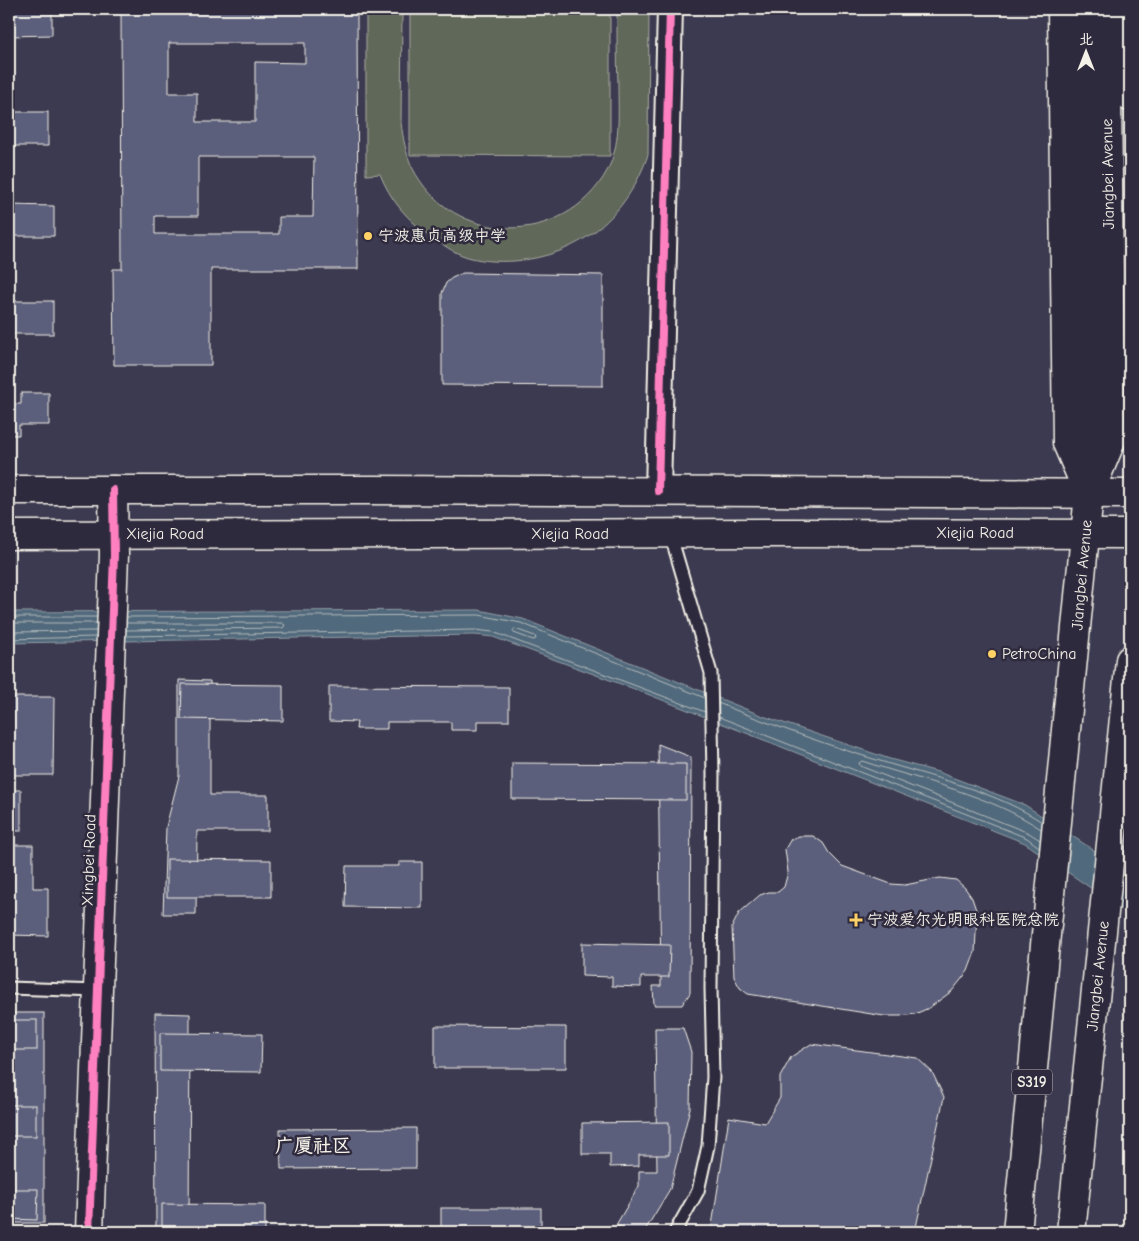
<svg xmlns="http://www.w3.org/2000/svg" width="1139" height="1241" viewBox="0 0 1139 1241" font-family="'Comic Neue','LXGW WenKai TC',sans-serif">
	<rect width="100%" height="100%" fill="#3c3a50"/>
	<filter id="ink" filterUnits="userSpaceOnUse"><feTurbulence type="fractalNoise" baseFrequency=".02" numOctaves="2"/><feDisplacementMap in="SourceGraphic" scale="10" xChannelSelector="R" yChannelSelector="G"/><feConvolveMatrix kernelMatrix="1 2 1 2 8 2 1 2 1" color-interpolation-filters="sRGB"/></filter>
	<g filter="url(#ink)">
		<g fill="#60675a" stroke="#aaaca1">
			<path d="M 366,9 L 402,9 L 401,123 C 403,138 406,154 412,167 C 452,247 565,248 607,171 C 621,145 618,113 618,85 C 617,59 617,34 617,9 L 649,9 L 648,155 C 627,216 580,256 514,261 C 498,262 477,261 462,255 C 449,250 438,241 426,233 C 405,217 390,199 380,174 L 366,175 Z"/>
			<polygon points="410,9 610,9 610,156 410,155"/>
		</g>
		<polygon fill="#51697b" stroke="#929fa7" points="479,610 523,619 763,716 890,759 938,772 1025,805 1130,874 1130,915 1025,843 637,690 493,637 475,635 9,643 9,612"/>
		<g fill="none" stroke-linecap="round" stroke-linejoin="round">
			<g stroke="#b3bbbc" stroke-width="1">
				<polyline points="9,617 97,617"/>
				<polyline points="127,617 479,615 521,623 705,698"/>
				<polyline points="9,623 96,623"/>
				<polygon points="515,629 535,636 536,639 533,640 514,633 513,631"/>
				<polyline points="126,630 283,628 285,625 282,623 126,623"/>
				<polyline points="9,632 96,631"/>
				<polyline points="126,636 475,630 493,632 705,712"/>
				<polyline points="9,639 96,637"/>
				<path d="M 718,703 C 774,726 832,747 890,764 C 940,779 998,793 1042,822"/>
				<polyline points="719,717 987,822 1027,838 1039,847"/>
				<path d="M 1040,840 L 1029,833 L 860,766 L 859,763 L 862,761 C 922,781 988,794 1041,829"/>
			</g>
		</g>
		<g fill="#5b5f7b" stroke="#f4f1e8" fill-rule="evenodd">
			<polygon points="9,9 52,9 52,35 9,36"/>
			<path d="M 121,9 L 357,9 L 358,269 L 211,269 L 211,365 L 114,365 L 113,269 L 122,269 ZM 169,43 L 305,43 L 305,63 L 255,62 L 255,122 L 197,122 L 197,93 L 169,93 ZM 198,157 L 314,157 L 313,217 L 279,217 L 279,234 L 155,234 L 155,216 L 198,216 Z"/>
			<rect x="9" y="112" width="39" height="34"/>
			<polygon points="9,205 54,206 54,236 9,236"/>
			<polygon points="463,273 603,275 603,386 442,385 442,293 446,283 452,278"/>
			<rect x="9" y="301" width="44" height="33"/>
			<polygon points="21,393 49,393 49,425 19,425 19,435 9,435 9,404 21,404"/>
			<polygon points="179,680 210,681 210,795 268,795 268,831 197,831 196,914 163,914 166,827 179,776"/>
			<polygon points="182,684 283,685 283,721 181,719"/>
			<polygon points="329,686 509,687 509,721 477,721 477,730 451,730 451,722 387,722 387,729 356,729 357,722 329,721"/>
			<polygon points="9,697 54,697 53,775 9,775"/>
			<polygon points="658,744 691,757 690,993 682,1005 654,1005 653,986 661,986"/>
			<polygon points="512,763 686,764 686,800 512,799"/>
			<rect x="9" y="790" width="12" height="41"/>
			<polygon points="799,836 813,836 823,843 829,853 842,866 891,884 905,885 940,878 956,880 965,888 972,898 977,913 975,952 968,971 952,991 929,1008 915,1014 900,1016 884,1016 748,994 740,988 734,977 732,927 739,913 760,895 769,892 778,892 784,887 788,872 785,849 791,839"/>
			<polygon points="9,845 33,845 33,888 48,888 48,936 9,935"/>
			<polygon points="167,859 271,860 271,897 167,897"/>
			<polygon points="399,862 422,862 422,908 345,907 346,866 399,866"/>
			<polygon points="582,943 670,945 669,977 641,977 641,987 612,986 612,977 582,976"/>
			<rect x="9" y="1013" width="35" height="210"/>
			<polygon points="155,1013 190,1014 189,1232 156,1232"/>
			<rect x="9" y="1020" width="28" height="30"/>
			<polygon points="435,1026 566,1027 566,1068 435,1068"/>
			<polygon points="655,1028 683,1028 691,1052 690,1108 670,1189 644,1232 629,1232 616,1225 639,1186 639,1171 657,1171"/>
			<polygon points="160,1033 262,1034 261,1072 160,1071"/>
			<polygon points="811,1044 917,1058 932,1072 944,1097 915,1232 711,1232 729,1117 765,1123 780,1098 780,1077 791,1057"/>
			<rect x="9" y="1105" width="27" height="31"/>
			<polygon points="669,1122 669,1155 639,1155 639,1166 610,1167 610,1154 582,1154 582,1123"/>
			<polygon points="416,1128 416,1168 281,1169 280,1129"/>
			<polygon points="9,1189 38,1189 37,1220 9,1219"/>
			<polygon points="162,1204 265,1205 265,1232 162,1232"/>
			<rect x="441" y="1208" width="100" height="24"/>
		</g>
		<g fill="none" stroke-linecap="round" stroke-linejoin="round">
			<g stroke="#f4f1e8" stroke-width="15">
				<g id="service">
					<polyline points="670,533 711,673 713,775 711,988 713,1077 708,1146 698,1191 675,1232"/>
					<polyline points="9,988 98,991"/>
				</g>
			</g>
			<g stroke="#f4f1e8" stroke-width="28">
				<polyline id="minor" points="658,491 670,9"/>
			</g>
			<g stroke="#f4f1e8" stroke-width="31">
				<polyline id="tertiary" points="89,1232 114,555 113,490"/>
			</g>
			<g stroke="#f4f1e8" stroke-width="31">
				<g id="secondary">
					<polyline points="9,490 370,490 1130,494"/>
					<polyline points="9,535 791,533 1130,534"/>
				</g>
			</g>
			<g stroke="#f4f1e8" stroke-width="31">
				<g id="primary">
					<polyline points="1062,9 1067,443 1089,494"/>
					<polyline points="1128,9 1130,97"/>
					<polyline points="1017,1232 1089,494 1111,441 1106,9"/>
					<polyline points="1071,1232 1130,660"/>
				</g>
			</g>
			<g stroke="#f4f1e8" stroke-width="31">
				<polyline id="trunk" points="1086,9 1089,232 1089,494"/>
			</g>
			<use href="#service" stroke="#2f2a3d" stroke-width="11"/>
			<use href="#minor" stroke="#2f2a3d" stroke-width="24"/>
			<use href="#tertiary" stroke="#2f2a3d" stroke-width="28"/>
			<use href="#secondary" stroke="#2f2a3d" stroke-width="28"/>
			<use href="#primary" stroke="#2f2a3d" stroke-width="28"/>
			<use href="#trunk" stroke="#2f2a3d" stroke-width="28"/>
			<g stroke="#2f2a3d" stroke-width="11">
				<g id="cycleway">
					<polyline points="658,491 670,9"/>
					<polyline points="89,1232 114,555 113,490"/>
				</g>
			</g>
			<use href="#cycleway" stroke="#ff80c0" stroke-width="8"/>
		</g>
	</g>
	<g fill="#ffd166" stroke="#2f2a3d" stroke-width="2">
		<circle cx="368" cy="236" r="5"/>
		<circle cx="992" cy="654" r="5"/>
		<path d="M853.5 912.5h5v5h5v5h-5v5h-5v-5h-5v-5h5z"/>
	</g>
	<g text-anchor="middle" dominant-baseline="central" stroke-width="5" stroke-linejoin="round" paint-order="stroke">
		<rect fill="#2f2a3d" stroke="#b9b5b5" stroke-width="1" x="1012" y="1069.5" width="40" height="25" rx="4"/>
		<g font-size="15" font-weight="bold" fill="#f4f1e8">
			<text x="1032" y="1082">S319</text>
		</g>
		<g font-size="16" fill="#f4f1e8" stroke="#2f2a3d">
			<text transform="translate(1108 174) rotate(-91)">Jiangbei Avenue</text>
			<text x="975" y="533">Xiejia Road</text>
			<text x="165" y="534">Xiejia Road</text>
			<text x="570" y="534">Xiejia Road</text>
			<text transform="translate(1082 575) rotate(-85)">Jiangbei Avenue</text>
			<text transform="translate(89 860) rotate(-88)">Xingbei Road</text>
			<text transform="translate(1098 976) rotate(-84)">Jiangbei Avenue</text>
		</g>
		<g font-size="16" fill="#f4f1e8" stroke="#2f2a3d" text-anchor="start">
			<text x="378" y="236">宁波惠贞高级中学</text>
			<text x="1002" y="654">PetroChina</text>
			<text x="867" y="920">宁波爱尔光明眼科医院总院</text>
		</g>
		<g font-size="19" font-weight="bold" fill="#f4f1e8" stroke="#2f2a3d">
			<text x="313" y="1146">广厦社区</text>
		</g>
	</g>
	<rect width="1139" height="1241" fill="none" stroke="#2f2a3d" stroke-width="30"/>
	<rect x="15" y="15" width="1109" height="1211" fill="none" stroke="#f4f1e8" stroke-width="2" filter="url(#ink)"/>
	<g transform="translate(1086 52)" stroke="#2f2a3d" stroke-width="4" paint-order="stroke">
	<path d="M0-4L9 19L0 12L-9 19Z" fill="#f4f1e8"/>
	<text y="-8" font-size="14" font-weight="bold" text-anchor="middle" fill="#f4f1e8">北</text>
	</g>
</svg>
